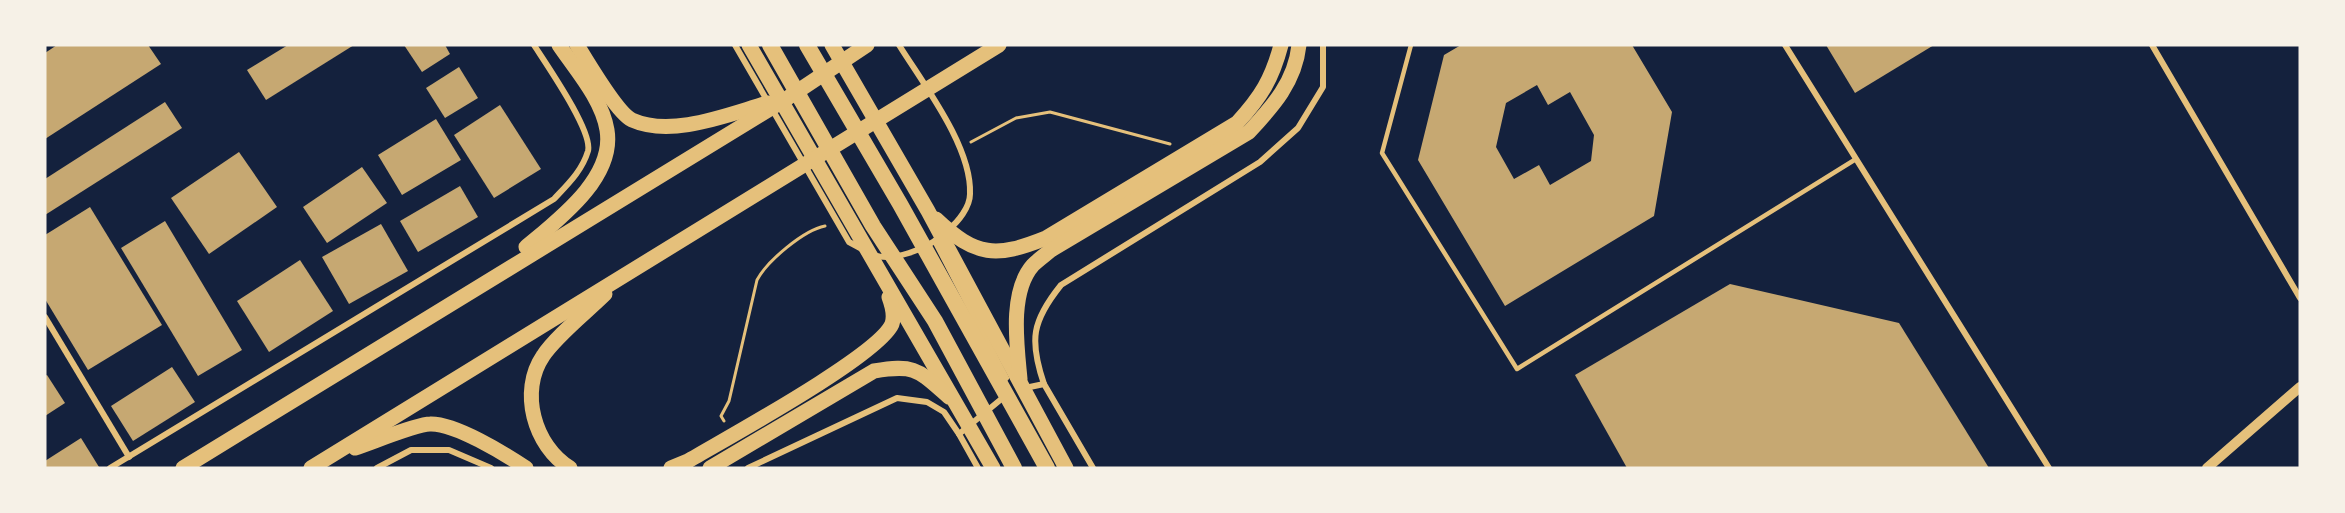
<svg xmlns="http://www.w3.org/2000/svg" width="2345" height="513" viewBox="0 0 2345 513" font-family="Quicksand,sans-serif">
	<rect width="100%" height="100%" fill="#14213d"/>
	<g fill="#c6a872" fill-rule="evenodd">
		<polygon points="57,45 148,45 161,64 45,139 45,53"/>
		<polygon points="288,45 354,45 266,100 247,70"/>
		<polygon points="404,45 445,45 450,54 422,72"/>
		<path d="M 1461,45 L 1632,45 L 1672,112 L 1654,216 L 1505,306 L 1418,160 L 1444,55 ZM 1537,85 L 1548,105 L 1570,92 L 1594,135 L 1591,161 L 1550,185 L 1539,165 L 1514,179 L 1496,147 L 1506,103 Z"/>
		<polygon points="1826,45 1934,45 1855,93"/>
		<polygon points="459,67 478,98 445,118 426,88"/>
		<polygon points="165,102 182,128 45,215 45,179"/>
		<polygon points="500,105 541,169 494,198 454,135"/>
		<polygon points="436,119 461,160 402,195 378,155"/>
		<polygon points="239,152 277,207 209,254 171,198"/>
		<polygon points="362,167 387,203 327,243 303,207"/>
		<polygon points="460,186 478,217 418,252 400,221"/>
		<polygon points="90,207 162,325 88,370 45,299 45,235"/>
		<polygon points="165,221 242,350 198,376 121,248"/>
		<polygon points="381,224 408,271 349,304 322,257"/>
		<polygon points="300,260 333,311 269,352 237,301"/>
		<polygon points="1730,284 1899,323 1989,468 1627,468 1575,375"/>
		<polygon points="172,367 195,402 133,441 111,406"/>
		<polygon points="47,375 65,403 45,416 45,376"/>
		<polygon points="81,438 99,467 45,468 45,461"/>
	</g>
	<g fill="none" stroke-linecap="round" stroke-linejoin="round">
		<g stroke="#e5c07b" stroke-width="3">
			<polyline points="971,142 1016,118 1050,112 1170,144"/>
			<path d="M 724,421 L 721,416 L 729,401 L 757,280 C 767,261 804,230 825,226"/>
		</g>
		<polyline stroke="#e5c07b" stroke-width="4.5" points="1411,45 1382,153 1517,369 1856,159"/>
		<g stroke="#e5c07b" stroke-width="6">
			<polyline points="735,45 849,242 862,249"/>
			<path d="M 899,45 C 924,85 972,147 970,194 C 970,207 958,222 949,229"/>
			<polyline points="1785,45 2049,468"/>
			<polyline points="2152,45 2300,298"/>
			<polyline points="935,241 1006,378"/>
			<path d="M 874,255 C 893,262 926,249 941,236"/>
			<polyline points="45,317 129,457"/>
			<path d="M 1044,384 C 1029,340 1032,321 1061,285 L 1260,162 L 1298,128 L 1323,87 L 1323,45"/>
			<polyline points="1025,388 1044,384 1093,468"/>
			<path d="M 110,468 L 554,199 C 568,184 582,171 588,151 C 593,131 546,64 534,45"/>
			<polyline points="377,468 411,450 449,450 491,468"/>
			<polyline points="748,468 897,398 927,402 944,412 959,434"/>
			<polyline points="978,468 959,434 1005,396"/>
		</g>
		<polyline stroke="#e5c07b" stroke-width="10" points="2207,468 2300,387"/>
		<g stroke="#e5c07b" stroke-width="15">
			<path d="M 577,45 C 587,61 617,113 632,120 C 672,138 729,114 768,103"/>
			<polyline points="749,45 993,468"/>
			<polyline points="832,45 928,211 1066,468"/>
			<path d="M 936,219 C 976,257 996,258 1046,238 L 1237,123 C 1261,97 1272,79 1281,45"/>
			<path d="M 526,247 C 558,220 615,178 607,130 C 602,99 576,70 559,45"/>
			<path d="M 1020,379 C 1017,346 1009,292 1033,265 C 1038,260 1045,255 1051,250 L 1249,132 C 1273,106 1295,82 1299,45"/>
			<path d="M 355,448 C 371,443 416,424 430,424 C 455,423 505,454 526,468"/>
			<polyline points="183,468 786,99 867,45"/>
			<polyline points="311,468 999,45"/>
			<path d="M 570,468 C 534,446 519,391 543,356 C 556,336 588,311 605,294"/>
			<path d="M 671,468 L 688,461 C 725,439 878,356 892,324 C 895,315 892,305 889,297"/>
			<path d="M 710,468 L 874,371 C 916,364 918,370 949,397"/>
		</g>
		<g stroke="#e5c07b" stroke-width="16">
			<polyline points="770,45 873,226 935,321 1014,468"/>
			<polyline points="807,45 900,204 1047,468"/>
		</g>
	</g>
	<rect width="2345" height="513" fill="none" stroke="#f6f1e7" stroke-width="93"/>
</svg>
